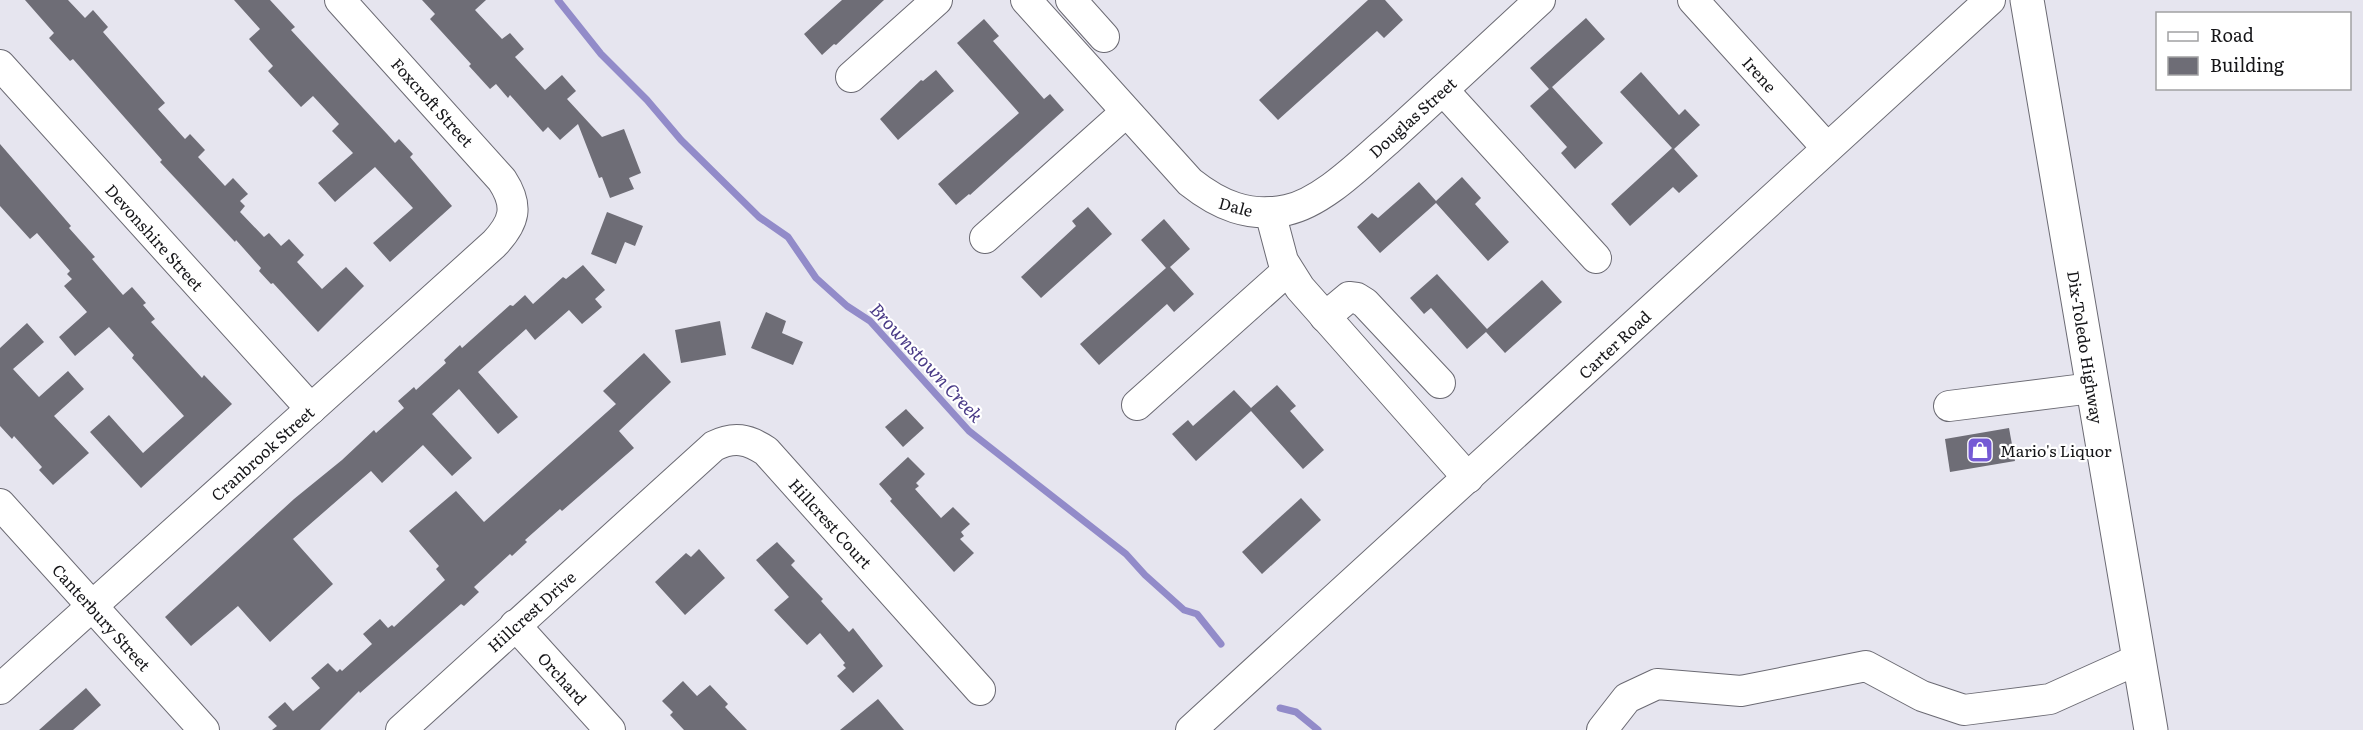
<svg xmlns="http://www.w3.org/2000/svg" width="2363" height="730" viewBox="0 0 2363 730" font-family="Literata,serif">
	<rect width="100%" height="100%" fill="#e6e5ef"/>
	<g fill="none" stroke-linecap="round" stroke-linejoin="round">
		<g stroke="#928bc9" stroke-width="7">
			<polyline points="558,0 601,54 647,100 681,140 759,217 788,237 816,278 847,306 870,321 969,431 1126,554 1145,575 1184,610 1197,614 1221,644"/>
			<polyline points="1280,708 1296,712 1318,730"/>
		</g>
	</g>
	<g fill="#6e6d76">
		<polygon points="25,0 68,0 85,18 93,10 108,27 103,32 165,103 158,109 185,139 190,134 205,150 198,157 225,186 233,178 248,194 240,201 245,206 240,212 264,237 269,233 281,246 289,239 304,255 297,262 322,289 346,267 364,286 318,332 273,283 271,284 259,271 261,268 236,240 235,242 160,162 162,160 73,59 70,61 49,38 54,33"/>
		<polygon points="234,0 270,0 295,27 291,30 387,134 395,143 399,139 413,154 410,157 452,206 390,262 373,243 413,208 375,167 335,202 318,183 353,153 332,131 339,124 313,96 301,107 268,71 273,66 249,39 260,29"/>
		<polygon points="422,0 486,0 475,10 502,39 510,33 524,49 515,57 545,90 562,75 576,91 567,99 602,137 624,129 641,173 629,178 634,189 610,198 602,177 599,178 578,124 560,140 548,127 543,132 510,95 508,98 496,84 490,89 469,66 471,64 430,19 435,14"/>
		<polygon points="842,0 884,0 836,45 834,44 822,55 804,34"/>
		<polygon points="1368,0 1385,0 1403,20 1384,38 1377,31 1278,120 1259,100"/>
		<polygon points="1586,18 1605,39 1552,87 1603,143 1575,169 1561,153 1567,147 1530,106 1549,89 1530,68"/>
		<polygon points="984,19 999,36 993,41 1044,99 1050,94 1064,110 970,195 969,194 956,205 938,184 1019,113 957,43"/>
		<polygon points="936,70 954,91 898,140 880,119 921,80 923,81"/>
		<polygon points="1641,72 1679,115 1685,109 1700,125 1674,149 1698,176 1679,193 1673,187 1630,226 1611,204 1672,148 1620,92"/>
		<polygon points="0,144 71,226 69,228 95,257 92,259 123,295 132,287 146,303 143,305 155,319 151,322 202,378 204,375 232,404 141,488 90,432 109,415 143,453 184,416 132,358 134,355 109,327 75,356 59,337 87,312 64,286 72,279 67,274 70,271 37,233 30,239 0,206"/>
		<polygon points="1462,177 1481,198 1475,204 1509,242 1488,261 1436,203 1380,253 1357,227 1372,213 1378,218 1419,182 1436,201"/>
		<polygon points="1088,207 1112,234 1041,298 1021,277 1076,226 1072,221"/>
		<polygon points="607,212 643,226 635,246 625,242 616,264 591,254"/>
		<polygon points="1164,219 1190,249 1170,267 1194,294 1174,312 1167,304 1099,365 1080,344 1166,268 1141,240"/>
		<polygon points="583,265 605,290 595,299 602,307 582,324 569,310 535,340 526,329 478,372 518,417 498,434 459,389 432,414 472,458 452,476 423,445 382,483 371,471 293,539 333,584 270,642 238,606 191,646 165,617 294,499 342,460 374,430 376,433 404,408 398,401 414,387 416,390 446,363 444,360 460,345 462,348 510,305 513,306 525,295 533,304 563,277 566,279"/>
		<polygon points="1437,274 1487,329 1542,280 1562,302 1505,353 1486,332 1467,349 1431,308 1424,314 1410,298"/>
		<polygon points="766,312 786,321 782,333 803,342 793,365 751,348"/>
		<polygon points="720,321 726,355 681,363 675,330"/>
		<polygon points="27,323 44,342 13,369 39,397 68,371 84,389 54,416 89,453 53,485 39,470 42,467 14,436 12,439 0,426 0,348"/>
		<polygon points="644,353 671,382 619,431 634,448 562,511 560,509 525,540 527,542 512,556 510,554 474,587 479,592 464,606 461,604 360,693 359,691 320,730 272,730 277,726 268,717 285,702 293,711 320,688 311,678 328,663 337,672 340,669 342,671 372,644 363,634 380,619 388,628 392,625 394,627 445,580 436,569 439,566 409,531 456,491 484,522 616,404 603,391"/>
		<polygon points="1277,385 1296,406 1290,411 1324,450 1303,469 1251,411 1196,461 1172,434 1188,420 1193,426 1234,390 1251,408"/>
		<polygon points="906,409 924,428 903,447 885,427"/>
		<polygon points="2009,428 2015,461 1950,472 1945,439"/>
		<polygon points="908,457 925,474 916,483 919,486 915,489 941,518 953,507 970,524 961,532 964,536 960,539 974,553 954,572 890,501 892,499 879,484"/>
		<polygon points="1301,498 1321,520 1262,574 1242,552"/>
		<polygon points="777,542 795,561 791,565 823,599 821,601 849,632 853,628 883,666 853,693 837,676 846,668 843,665 845,663 820,633 807,645 774,610 789,597 756,560"/>
		<polygon points="699,549 725,578 685,615 655,582 686,553 691,557"/>
		<polygon points="683,681 697,696 710,685 728,704 725,707 747,730 684,730 670,715 673,712 662,701"/>
		<polygon points="86,688 101,705 73,730 39,730"/>
		<polygon points="878,699 904,730 840,730"/>
	</g>
	<g fill="none" stroke-linecap="round" stroke-linejoin="round">
		<g stroke="#6b6a73" stroke-width="32">
			<g id="minor">
				<path d="M 1026,0 L 1190,182 C 1219,205 1249,218 1287,210 C 1323,202 1360,164 1388,140 C 1439,94 1489,47 1540,0"/>
				<polyline points="1071,0 1104,37"/>
				<polyline points="1693,0 1827,148"/>
				<polyline points="0,65 311,409"/>
				<polyline points="851,77 937,0"/>
				<polyline points="1443,90 1596,258"/>
				<polyline points="1270,212 1283,261 1300,288 1468,478"/>
				<polyline points="985,238 1125,113"/>
				<polyline points="1325,317 1349,297 1357,298 1365,303 1440,383"/>
				<polyline points="1137,405 1287,271"/>
				<polyline points="1949,406 2092,388"/>
				<polyline points="0,504 204,730"/>
				<polyline points="515,625 610,730"/>
				<path d="M 0,689 L 494,244 C 515,222 519,206 502,180 L 340,0"/>
				<path d="M 401,730 L 714,446 C 734,436 748,439 766,451 L 980,690"/>
				<polyline points="1191,730 1990,0"/>
				<polyline points="1602,730 1627,698 1657,684 1741,691 1866,666 1922,696 1964,710 2050,699 2139,659"/>
			</g>
		</g>
		<g stroke="#6b6a73" stroke-width="35">
			<polyline id="major" points="2027,0 2151,730"/>
		</g>
		<use href="#minor" stroke="#fff" stroke-width="30"/>
		<use href="#major" stroke="#fff" stroke-width="33"/>
	</g>
	<defs>
		<g id="shop-square" transform="scale(1.35)"><rect x="-9" y="-9" width="18" height="18" rx="4" fill="#755ad5" stroke="#fff"/><path d="M-5-2.5h2.3a2.7 3.5 0 0 1 5.4 0H5L5.5 6h-11ZM-1.5-2.5h3a1.5 2.3 0 0 0-3 0Z" fill="#fff"/></g>
	</defs>
	<g fill-rule="evenodd">
		<use href="#shop-square" x="1980" y="450"/>
	</g>
	<g text-anchor="middle" dominant-baseline="central" stroke-width="4.5" stroke-linejoin="round" paint-order="stroke">
		<g font-size="16" fill="#151518" stroke="#fff">
			<text transform="translate(1760 74) rotate(48)">Irene</text>
			<text transform="translate(433 102) rotate(48)">Foxcroft Street</text>
			<text transform="translate(1412 117) rotate(-42)">Douglas Street</text>
			<text transform="translate(1236 206) rotate(15)">Dale</text>
			<text transform="translate(155 237) rotate(48)">Devonshire Street</text>
			<text transform="translate(1614 344) rotate(-43)">Carter Road</text>
			<text transform="translate(2086 347) rotate(81)">Dix-Toledo Highway</text>
			<text transform="translate(262 453) rotate(-42)">Cranbrook Street</text>
			<text transform="translate(831 523) rotate(48)">Hillcrest Court</text>
			<text transform="translate(531 611) rotate(-42)">Hillcrest Drive</text>
			<text transform="translate(102 617) rotate(48)">Canterbury Street</text>
			<text transform="translate(563 678) rotate(48)">Orchard</text>
		</g>
		<g font-size="16" fill="#151518" stroke="#fff" text-anchor="start">
			<text x="2000" y="450">Mario's Liquor</text>
		</g>
		<g font-size="18" font-style="italic" fill="#4a3b87" stroke="#fff">
			<text transform="translate(927 362) rotate(47)">Brownstown Creek</text>
		</g>
	</g>
	<rect x="2156" y="12" width="195" height="78" fill="#ffffff" stroke="#a1a1a3" stroke-width="1.5"/>
	<rect x="2168" y="32" width="30" height="9" fill="#ffffff" stroke="#a1a1a3" stroke-width="1.5"/>
	<text x="2210" y="42" font-size="18" fill="#151518">Road</text>
	<rect x="2168" y="57" width="30" height="18" fill="#6e6d76" stroke="#a1a1a3" stroke-width="1.5"/>
	<text x="2210" y="72" font-size="18" fill="#151518">Building</text>
</svg>
